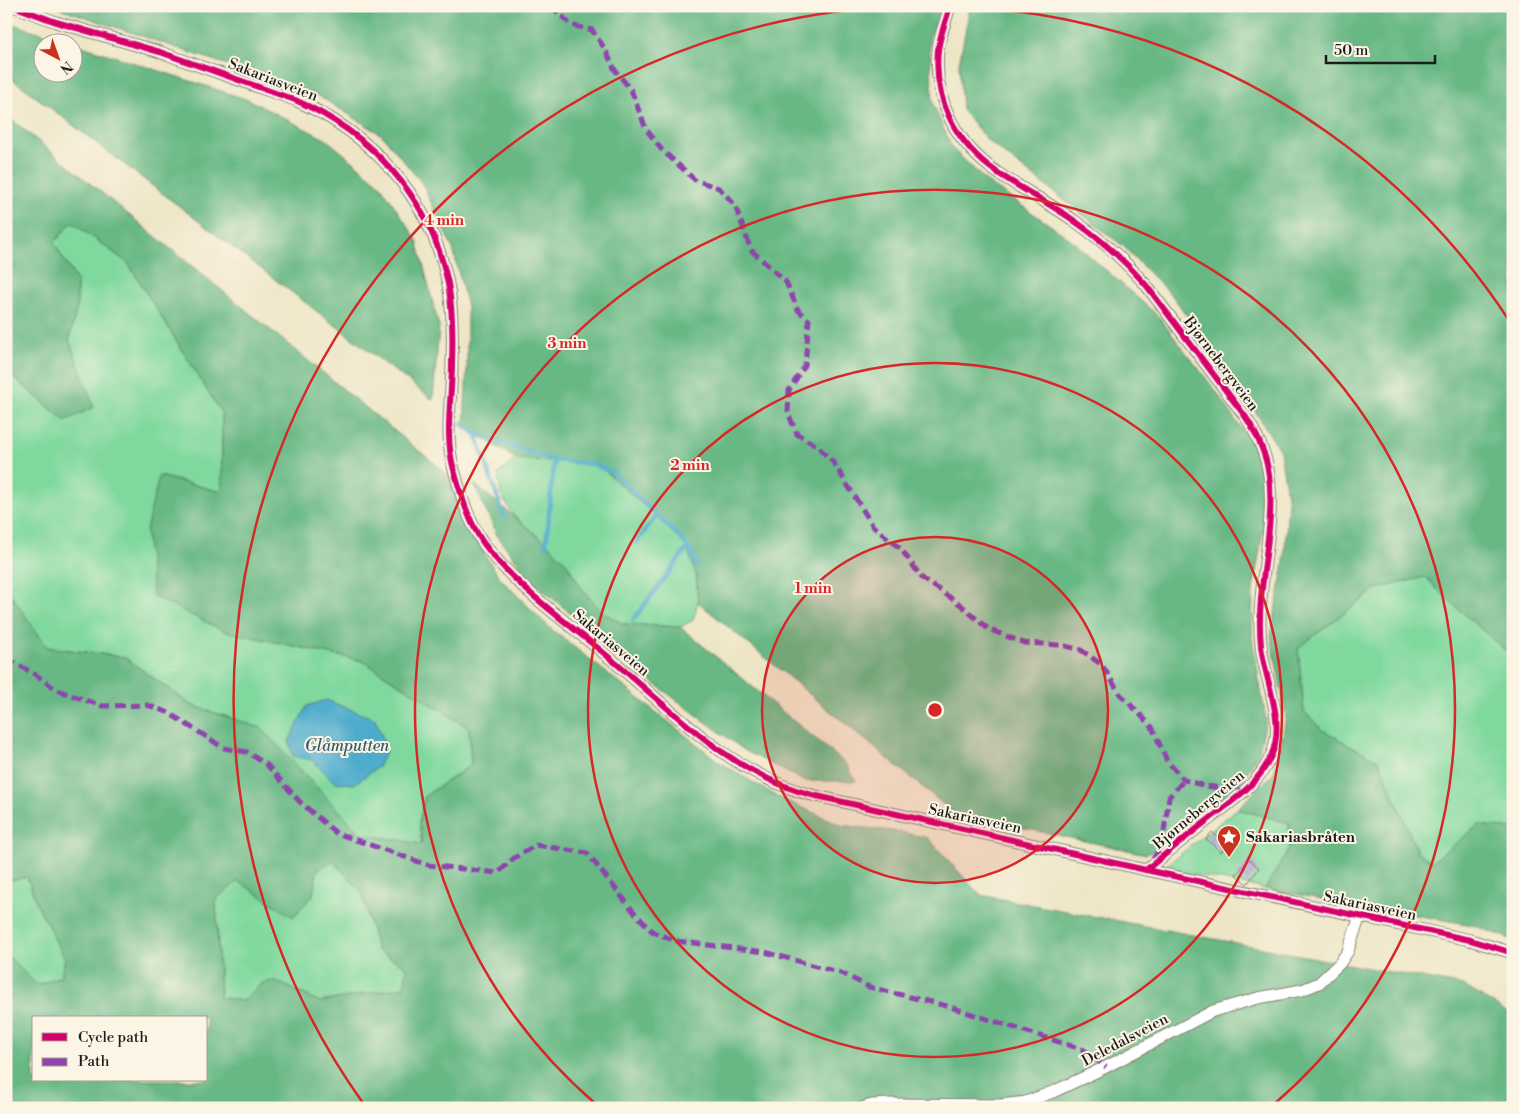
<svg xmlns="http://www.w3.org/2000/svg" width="1519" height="1114" viewBox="0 0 1519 1114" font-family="'Libre Bodoni',serif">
	<rect width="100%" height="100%" fill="#fcf5e5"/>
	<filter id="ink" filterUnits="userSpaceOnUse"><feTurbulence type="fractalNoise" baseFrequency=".02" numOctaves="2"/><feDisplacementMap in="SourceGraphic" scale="10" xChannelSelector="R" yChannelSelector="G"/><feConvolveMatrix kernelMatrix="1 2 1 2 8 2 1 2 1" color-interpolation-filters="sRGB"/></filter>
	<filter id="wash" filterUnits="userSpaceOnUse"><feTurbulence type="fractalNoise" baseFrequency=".0096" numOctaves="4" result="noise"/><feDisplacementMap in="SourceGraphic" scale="20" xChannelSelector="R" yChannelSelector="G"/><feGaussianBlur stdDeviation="1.12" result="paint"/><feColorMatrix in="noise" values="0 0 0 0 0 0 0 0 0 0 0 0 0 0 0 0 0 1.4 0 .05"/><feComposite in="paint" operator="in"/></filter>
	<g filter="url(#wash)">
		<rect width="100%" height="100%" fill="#ede5c5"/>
		<g fill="#7fd89e" stroke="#4e7a5d">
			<polygon points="72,222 128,263 222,414 222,492 160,476 293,646 363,661 469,728 471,765 425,796 419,822 422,844 360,834 261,728 191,705 124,657 46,647 6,588 6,371 65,420 93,407 69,340 77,307 77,281 54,243"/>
			<polygon points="516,459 596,463 685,542 696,575 698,602 693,620 680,627 623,624 602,612 582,589 565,561 549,545 514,516 501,495 498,474"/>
			<polygon points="1425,577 1454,605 1513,657 1513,829 1479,825 1432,862 1417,851 1379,761 1322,730 1304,711 1298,648 1376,589"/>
			<polygon points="1237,809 1289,823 1289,849 1265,889 1163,868"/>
			<polygon points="333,861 362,892 377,950 407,967 404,987 320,1002 275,981 262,983 243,1001 220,998 216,899 238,880 313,895 317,870"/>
			<polygon points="27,876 37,904 65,958 61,976 37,985 6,954 6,881"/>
		</g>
		<g fill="#67b885" stroke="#426a50" fill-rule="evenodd">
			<polygon points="53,6 942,6 929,39 933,104 952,148 987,182 1069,238 1157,315 1218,394 1255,449 1268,478 1264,525 1253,590 1252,638 1266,720 1259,752 1238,789 1162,849 1146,854 954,813 698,602 696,575 685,542 596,463 516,459 464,425 467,366 467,307 453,249 422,183 382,135 319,96"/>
			<polygon points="970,6 1513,6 1513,657 1454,605 1425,577 1376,589 1298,648 1304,711 1322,730 1379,761 1417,851 1432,862 1479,825 1513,829 1513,940 1473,925 1265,889 1289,849 1289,823 1237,809 1273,774 1282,744 1286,715 1271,636 1284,563 1288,502 1280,451 1244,393 1174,298 1123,246 988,141 962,110 959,64"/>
			<polygon points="6,22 71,42 42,42 42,72 72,72 73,43 249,100 327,140 379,183 417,240 439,327 433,400 6,74"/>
			<path d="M 6,115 L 445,472 L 472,535 L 500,578 L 550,628 L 718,761 L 776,796 L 841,825 L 900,832 L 928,838 L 980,895 L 1464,986 L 1513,1016 L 1513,1108 L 6,1108 L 6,954 L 37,985 L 61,976 L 65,959 L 37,904 L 27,877 L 6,881 L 6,588 L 47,647 L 124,657 L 191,705 L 261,728 L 361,834 L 422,844 L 419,822 L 425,796 L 471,765 L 469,728 L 363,661 L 224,631 L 153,596 L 146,530 L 159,476 L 222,492 L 222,414 L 128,263 L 72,222 L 54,243 L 77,281 L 77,307 L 69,340 L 94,407 L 65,421 L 6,371 ZM 333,861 L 362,892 L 377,950 L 407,967 L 404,987 L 320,1002 L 275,981 L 262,983 L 243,1001 L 220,997 L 216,899 L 238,881 L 293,917 L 313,895 L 317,870 ZM 34,1018 L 206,1018 L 206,1080 L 34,1080 Z"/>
			<polygon points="474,484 549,545 565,561 582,589 602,612 623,624 680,627 847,765 856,781 804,781 744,750 647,678 531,580 497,535"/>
		</g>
		<polygon fill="#4eabcc" stroke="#356474" points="326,700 375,719 387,749 378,767 354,784 334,782 312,760 293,756 289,741 307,706"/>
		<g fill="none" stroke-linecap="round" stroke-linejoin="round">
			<g stroke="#4eabcc" stroke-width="4.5">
				<polyline points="462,424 476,434 554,460 593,464 614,473 682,540 691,551 696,566"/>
				<polyline points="476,434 504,517"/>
				<polyline points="636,543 657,515"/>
				<polyline points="546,546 554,460"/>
				<polyline points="633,620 688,547"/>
			</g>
		</g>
		<g id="blocks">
			<g fill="#b1a1d7">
				<polygon points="1212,832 1227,845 1221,852 1206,839"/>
				<polygon points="1249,859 1259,868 1247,884 1236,875"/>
			</g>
		</g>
	</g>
	<g filter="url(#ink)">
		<use href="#blocks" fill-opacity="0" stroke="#848070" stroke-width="1"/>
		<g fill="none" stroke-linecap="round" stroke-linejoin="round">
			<g stroke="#848070" stroke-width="13">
				<g id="minor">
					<path d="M 13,6 L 56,22 L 160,52 L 295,100 C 371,133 429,197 447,279 C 453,306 453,335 452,363 C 452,397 444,436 454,470 C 461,495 469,523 484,544 C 516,587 564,620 605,654 C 669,707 729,774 812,795 L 1146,870 L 1470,940 L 1513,953"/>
					<path d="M 950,6 C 946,21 940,35 938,50 C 933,101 957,145 998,173 C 1023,190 1051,204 1076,222 C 1102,240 1125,261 1146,285 L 1245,416 C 1257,434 1266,453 1269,475 C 1276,532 1255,588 1261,645 C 1264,680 1287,721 1271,756 C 1259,784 1231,802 1208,820 C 1187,836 1167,853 1146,870"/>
					<polyline points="862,1108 872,1105 892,1104 1001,1105 1026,1102 1055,1091 1106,1067 1213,1011 1258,998 1302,990 1319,983 1340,963 1348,951 1360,916"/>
				</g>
			</g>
			<use href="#minor" stroke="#fff" stroke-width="11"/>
			<g stroke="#8e44ad" stroke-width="5" stroke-dasharray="10 5" stroke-linecap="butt">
				<polyline points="551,6 571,25 592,30 605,49 615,70 631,90 646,129 661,149 695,180 719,188 735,205 751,250 786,282 798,310 809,320 805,365 789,390 788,413 797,434 817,446 833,462 873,526 901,549 922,578 961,605 988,629 1024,643 1061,645 1081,650 1102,665 1120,694 1152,727 1167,761 1184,780 1206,786 1243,791"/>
				<polyline points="6,661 15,663 36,675 57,690 102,706 147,705 167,712 224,748 247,752 267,765 300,802 336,833 428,865 498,873 514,858 536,845 587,853 634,912 653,932 676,941 765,952 841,973 869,987 947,1006 1084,1050 1106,1067"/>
				<polyline points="1153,859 1162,845 1169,797 1184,780"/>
			</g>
			<g stroke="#fcf5e5" stroke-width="9">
				<g id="cycleway">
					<path d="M 13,6 L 56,22 L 160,52 L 295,100 C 371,133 429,197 447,279 C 453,306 453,335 452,363 C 452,397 444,436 454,470 C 461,495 469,523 484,544 C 516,587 564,620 605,654 C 669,707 729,774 812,795 L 1146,870 L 1470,940 L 1513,953"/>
					<path d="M 950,6 C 946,21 940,35 938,50 C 933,101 957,145 998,173 C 1023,190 1051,204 1076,222 C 1102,240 1125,261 1146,285 L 1245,416 C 1257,434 1266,453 1269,475 C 1276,532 1255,588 1261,645 C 1264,680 1287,721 1271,756 C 1259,784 1231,802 1208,820 C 1187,836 1167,853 1146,870"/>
				</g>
			</g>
			<use href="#cycleway" stroke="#d6006c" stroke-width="6"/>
		</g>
	</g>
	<circle cx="935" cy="710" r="173" fill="#d62828" fill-opacity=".12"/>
	<g fill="none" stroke="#d62828" stroke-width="2.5">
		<circle cx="935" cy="710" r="173"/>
		<circle cx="935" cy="710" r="347"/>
		<path d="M597 1105A520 520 0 1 1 1273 1105"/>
		<path d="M363 1103A694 694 0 1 1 1510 322"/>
	</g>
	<defs>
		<g id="sight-pin" transform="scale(1.25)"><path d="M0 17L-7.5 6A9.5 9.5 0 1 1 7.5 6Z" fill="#c8321e" stroke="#fcf5e5"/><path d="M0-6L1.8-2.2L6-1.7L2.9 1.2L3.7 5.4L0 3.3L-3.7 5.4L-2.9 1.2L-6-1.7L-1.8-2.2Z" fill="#fff"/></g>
	</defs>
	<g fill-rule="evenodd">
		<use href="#sight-pin" x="1229" y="837"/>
	</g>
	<g text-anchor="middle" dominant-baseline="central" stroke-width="4" stroke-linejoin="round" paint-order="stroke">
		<g font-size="15" fill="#1c1c1c" stroke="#fcf5e5">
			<text transform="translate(273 80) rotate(21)">Sakariasveien</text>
			<text transform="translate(1221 364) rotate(53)">Bjørnebergveien</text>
			<text transform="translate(611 643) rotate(40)">Sakariasveien</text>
			<text transform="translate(1199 810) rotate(-40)">Bjørnebergveien</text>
			<text transform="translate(975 819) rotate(12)">Sakariasveien</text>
			<text transform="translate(1370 906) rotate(12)">Sakariasveien</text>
			<text transform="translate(1125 1040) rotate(-28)">Deledalsveien</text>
		</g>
		<g font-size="15" font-weight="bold" fill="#1c1c1c" stroke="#fcf5e5" text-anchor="start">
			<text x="1246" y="837">Sakariasbråten</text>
		</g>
		<g font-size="16" font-style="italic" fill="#325c6b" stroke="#fcf5e5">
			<text x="347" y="746">Glåmputten</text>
		</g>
	</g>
	<circle cx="935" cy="710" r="8" fill="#d62828" stroke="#fcf5e5" stroke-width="2.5"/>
	<g font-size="15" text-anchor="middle" font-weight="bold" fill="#d62828" stroke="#fcf5e5" stroke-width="4" stroke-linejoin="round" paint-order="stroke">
		<text x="444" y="225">4 min</text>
		<text x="567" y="348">3 min</text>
		<text x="690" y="470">2 min</text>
		<text x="813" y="593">1 min</text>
	</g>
	<rect width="1519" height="1114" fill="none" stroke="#fcf5e5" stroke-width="25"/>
	<rect x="32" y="1016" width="175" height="65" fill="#fcf5e5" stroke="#a29e95"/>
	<rect x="42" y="1033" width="25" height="8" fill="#d6006c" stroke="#a29e95"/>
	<text x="78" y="1042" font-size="15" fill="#1c1c1c">Cycle path</text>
	<rect x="42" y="1058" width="25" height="8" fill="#8e44ad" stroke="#a29e95"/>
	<text x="78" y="1066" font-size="15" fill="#1c1c1c">Path</text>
	<g transform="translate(58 58) rotate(139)"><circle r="24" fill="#fcf5e5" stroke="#a29e95"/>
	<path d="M0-4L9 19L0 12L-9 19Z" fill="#c8321e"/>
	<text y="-8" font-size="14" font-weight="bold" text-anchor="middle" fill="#1c1c1c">N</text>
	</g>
	<path d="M1326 55v8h109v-8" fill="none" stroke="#1c1c1c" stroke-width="2.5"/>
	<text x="1334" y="55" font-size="15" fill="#1c1c1c" stroke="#fcf5e5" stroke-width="4" paint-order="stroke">50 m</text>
</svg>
